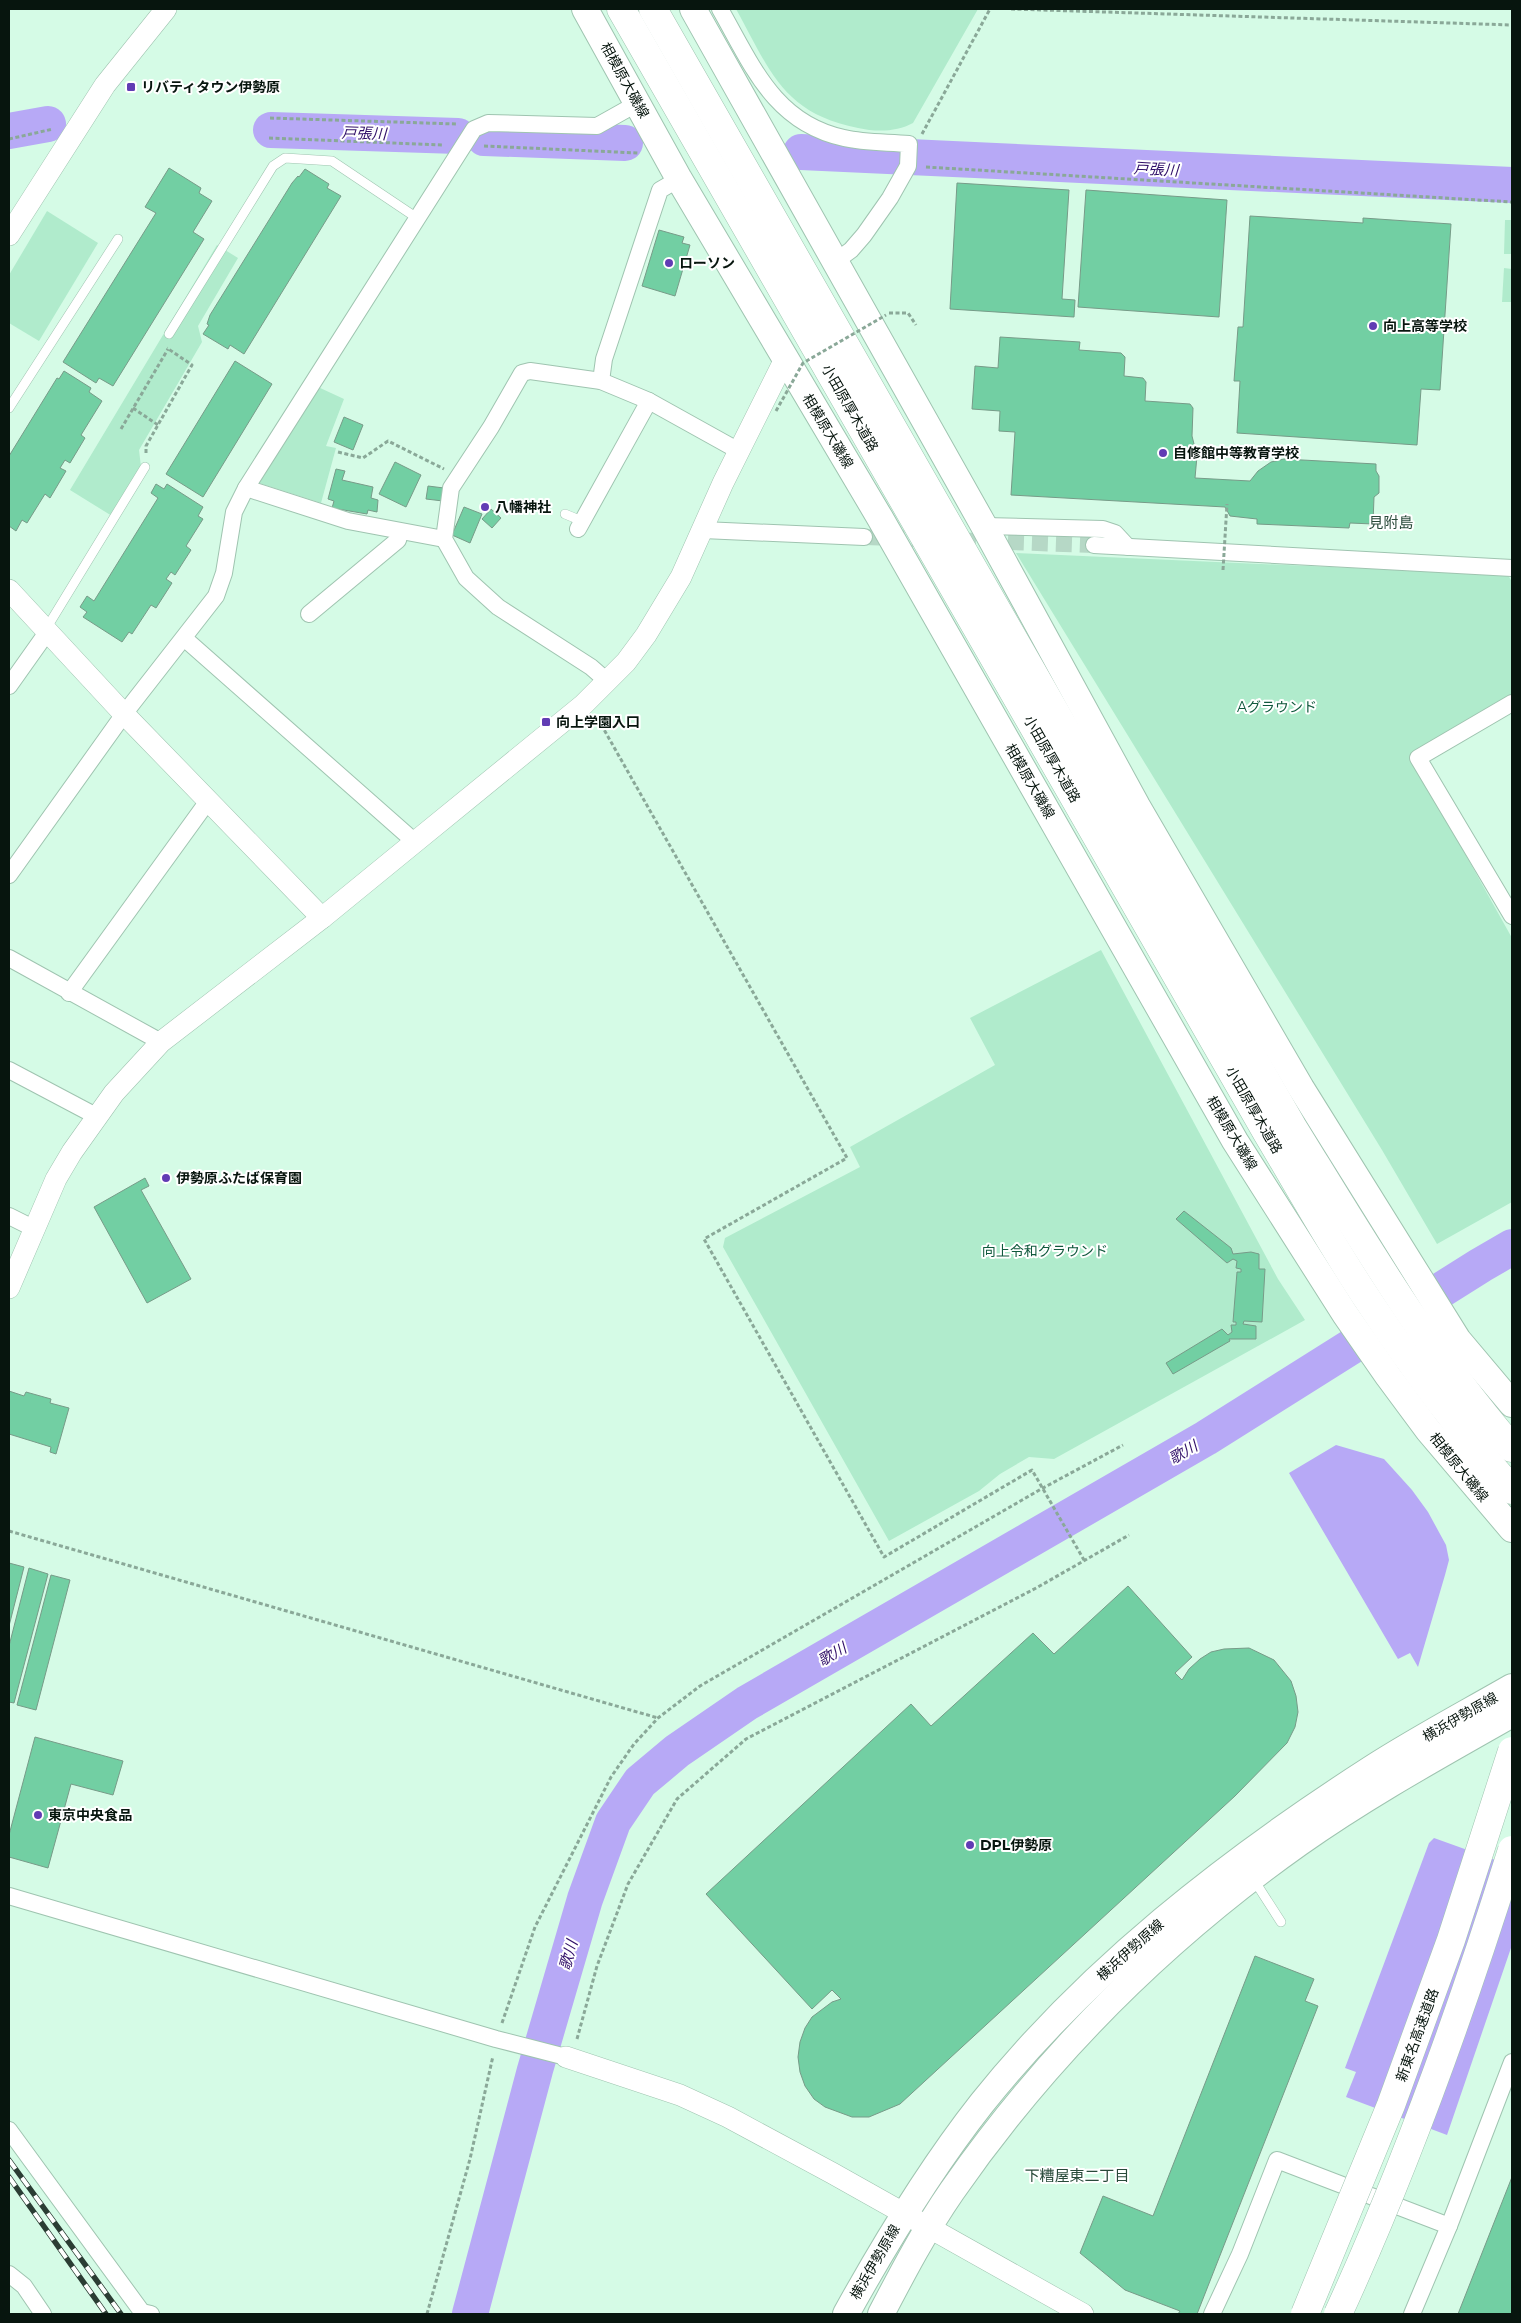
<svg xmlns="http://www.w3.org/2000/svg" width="1521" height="2323" viewBox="0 0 1521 2323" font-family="Montserrat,'Noto Sans JP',sans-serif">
	<rect width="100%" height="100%" fill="#d5fbe6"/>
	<g fill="#b0ebcc">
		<path d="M 736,9 L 978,9 L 913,123 C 897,132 876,132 858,128 C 782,113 770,70 736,9 Z"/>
		<polygon points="47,211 98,243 39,341 9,323 9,275"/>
		<polygon points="1505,220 1512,220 1512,254 1504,254"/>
		<polygon points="217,245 238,258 198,326 202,342 139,450 141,467 112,516 70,490"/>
		<polygon points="1504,268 1512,269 1512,302 1502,302"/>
		<polygon points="318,387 344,399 326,446 336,448 321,503 259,483"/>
		<polygon points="1016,553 1508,575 1512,582 1512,698 1410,755 1512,938 1512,1202 1437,1244 1382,1150"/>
		<polygon points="1101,950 1278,1279 1305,1320 1054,1459 1029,1457 1000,1474 979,1491 889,1541 723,1247 725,1238 860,1167 850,1147 995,1065 970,1018"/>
	</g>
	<g fill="#b7a9f6">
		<polygon points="1336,1445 1384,1459 1412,1490 1428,1512 1446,1545 1449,1560 1445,1575 1418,1667 1410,1653 1398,1659 1289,1473"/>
		<polygon points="1434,1838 1512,1866 1512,1945 1447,2135 1346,2097 1356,2072 1345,2068 1429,1843"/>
	</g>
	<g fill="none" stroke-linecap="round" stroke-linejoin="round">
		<g stroke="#b7a9f6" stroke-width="36">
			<polyline points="271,130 458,136"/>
			<polyline points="9,131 48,124"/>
			<polyline points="484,138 625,143"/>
			<polyline points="801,152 1512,185"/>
			<polyline points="470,2314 535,2070 585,1899 613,1822 640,1782 677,1751 747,1703 1206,1438 1481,1265 1512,1247"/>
		</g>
	</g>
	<g fill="#72cfa3" stroke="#779b88">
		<polygon points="169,168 201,188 199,193 212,201 193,232 204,239 113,386 99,378 96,383 63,362 156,213 145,207"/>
		<polygon points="305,169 329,184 327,188 341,196 244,354 230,345 228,349 203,334 209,325 207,324 210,315 292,183 298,176 299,177"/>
		<polygon points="957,183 1069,190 1062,299 1075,300 1074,317 950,309"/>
		<polygon points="1086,190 1227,200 1219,317 1078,307"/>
		<polygon points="1250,216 1363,223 1363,218 1451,224 1440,390 1421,389 1417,445 1237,433 1240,381 1234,381 1238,327 1243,327"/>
		<polygon points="659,230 684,237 682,243 690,245 675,296 642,286"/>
		<polygon points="1000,337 1080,342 1079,350 1121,353 1125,357 1124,376 1143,378 1146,382 1145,401 1190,404 1193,408 1192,436 1197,456 1195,478 1250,481 1258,471 1271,462 1284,459 1376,464 1376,471 1379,476 1379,493 1374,497 1373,524 1350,523 1349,528 1257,524 1257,519 1230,516 1225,507 1011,495 1015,432 999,431 1000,411 972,409 975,366 998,368"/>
		<polygon points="235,361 272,384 203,497 166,474"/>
		<polygon points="64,371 91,388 89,392 102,401 81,435 85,438 70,463 65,460 60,468 66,471 50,498 45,494 27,523 22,520 16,531 9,526 9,456 57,378 59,379"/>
		<polygon points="344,417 363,425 353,450 334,442"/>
		<polygon points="395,462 421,475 406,507 379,494"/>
		<polygon points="336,469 345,471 342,480 373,487 371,498 378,500 377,512 368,510 367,514 332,508 334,501 328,499"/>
		<polygon points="156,484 164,489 167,484 203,507 198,516 203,519 186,546 191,550 175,575 171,572 166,579 172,583 156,608 151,605 132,634 129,632 122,642 83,617 87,612 80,607 87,596 94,601 158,498 151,493"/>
		<polygon points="428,486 444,488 443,501 426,499"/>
		<polygon points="464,507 482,514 470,543 452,535"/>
		<polygon points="491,509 501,518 492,528 482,519"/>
		<polygon points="145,1178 149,1186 141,1190 191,1279 147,1303 94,1207"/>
		<polygon points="1184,1211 1231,1248 1233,1254 1251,1252 1259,1254 1259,1269 1265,1269 1262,1322 1244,1321 1243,1324 1256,1326 1256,1339 1229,1339 1230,1341 1173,1374 1166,1363 1222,1329 1228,1335 1232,1332 1231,1325 1236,1325 1236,1322 1233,1322 1237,1272 1241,1272 1241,1269 1236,1268 1237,1261 1233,1259 1227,1263 1176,1219"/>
		<polygon points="9,1391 24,1396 26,1392 51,1399 50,1403 69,1408 56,1454 50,1452 51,1447 9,1434"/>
		<polygon points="9,1563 24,1567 9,1626"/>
		<polygon points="29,1568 48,1574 14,1703 9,1702 9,1646"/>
		<polygon points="51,1575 70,1580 36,1710 17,1705"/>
		<polygon points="1128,1586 1192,1657 1175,1673 1182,1680 1189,1669 1200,1659 1211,1652 1224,1649 1249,1648 1274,1660 1291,1681 1296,1696 1298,1712 1295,1727 1287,1743 1235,1796 900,2104 869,2117 852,2117 825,2107 814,2099 805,2086 800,2072 798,2057 800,2042 805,2028 812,2017 832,2002 841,1999 832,1990 812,2009 706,1894 911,1704 931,1726 1033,1633 1054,1654"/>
		<polygon points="35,1737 123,1761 113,1795 71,1784 48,1868 9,1857 9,1835"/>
		<polygon points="1255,1956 1314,1979 1305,2001 1318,2006 1197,2314 1178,2314 1180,2311 1125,2290 1080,2253 1103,2196 1153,2216"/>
		<polygon points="1512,2177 1512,2314 1458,2314"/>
	</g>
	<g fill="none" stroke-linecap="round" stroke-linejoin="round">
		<polyline stroke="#b6d8c6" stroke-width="16" stroke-dasharray="16 8" stroke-linecap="butt" points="864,537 1094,545"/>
		<g stroke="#9fc4b0" stroke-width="10">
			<g id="service">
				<polyline points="169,334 273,166 285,158 332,161 417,218"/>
				<polyline points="9,408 118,239"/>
				<polyline points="565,514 582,521"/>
				<polyline points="46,629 145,467"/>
				<polyline points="1254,1880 1281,1922"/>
			</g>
		</g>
		<g stroke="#9fc4b0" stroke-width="18">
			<g id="minor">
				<path d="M 720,9 C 752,65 774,123 844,138 C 865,143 888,142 909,144 L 908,166 L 890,198 L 864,235 L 851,250 L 836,261"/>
				<polyline points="601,381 604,359 660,190 679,179"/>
				<polyline points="246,488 348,521 444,539"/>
				<polyline points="984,526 1103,529 1115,533 1128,547"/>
				<polyline points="578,529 649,401"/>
				<polyline points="703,530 864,537"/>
				<polyline points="1094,545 1512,568"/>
				<polyline points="309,614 398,540 400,532"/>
				<polyline points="184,638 415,842"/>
				<polyline points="607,681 591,667 498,607 466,578 444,539 451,488 491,427 522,373 530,371 601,381 649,401 739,451"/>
				<polyline points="9,686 48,631"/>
				<polyline points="1512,703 1418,758 1512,916"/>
				<polyline points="9,875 124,714 216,596 224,573 234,512 246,488 474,129 488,123 597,126 638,103"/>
				<polyline points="9,958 161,1042"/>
				<polyline points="69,993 208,801"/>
				<polyline points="9,1070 96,1116"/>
				<polyline points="9,1216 35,1229"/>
				<polyline points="9,1896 496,2039 566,2057"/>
				<polyline points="9,2130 142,2312 151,2314"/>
				<polyline points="9,2274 24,2286 43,2314"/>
				<polyline points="1212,2314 1240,2254 1277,2160 1449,2226"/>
				<polyline points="1412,2314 1449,2226 1512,2062"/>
			</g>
		</g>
		<g stroke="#9fc4b0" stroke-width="22">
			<g id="tertiary">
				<polyline points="9,235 105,85 166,9"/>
				<polyline points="9,590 124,714 322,918"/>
				<polyline points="9,1288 56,1179 72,1152 114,1093 161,1042 322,918 415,842 583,705 626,662 646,635 681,577 723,483 785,359"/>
				<polyline points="566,2057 680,2095 728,2117 832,2173 1083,2314"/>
			</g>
		</g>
		<g stroke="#9fc4b0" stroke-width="28">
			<g id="primary">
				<polyline points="585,9 679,179 880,518 1235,1141 1345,1314 1388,1376 1428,1430 1512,1529"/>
				<polyline points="693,9 984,526 1137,806 1301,1088 1458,1340 1512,1404"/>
				<path d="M 846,2314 C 887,2240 930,2169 982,2103 C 1089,1969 1228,1861 1371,1769 C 1416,1740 1465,1714 1512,1687"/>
				<path d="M 881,2314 C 903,2272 925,2230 952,2191 C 1046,2056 1165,1938 1299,1843 C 1367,1795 1440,1755 1512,1714"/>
			</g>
		</g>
		<g stroke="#9fc4b0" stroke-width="29">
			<g id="motorway">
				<path d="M 621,9 L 1267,1133 C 1301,1190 1333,1248 1370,1303 C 1413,1368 1461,1432 1512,1490"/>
				<path d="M 653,9 L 1292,1126 C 1360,1236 1426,1349 1512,1448"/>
			</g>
		</g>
		<g stroke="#8aa898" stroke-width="3" stroke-dasharray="4 2.5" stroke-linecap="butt">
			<polyline points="1011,9 1512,25"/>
			<polyline points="270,118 456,124"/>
			<polyline points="922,134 990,9"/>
			<polyline points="269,138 443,145"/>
			<polyline points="9,139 53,129"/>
			<polyline points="484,146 638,153"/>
			<polyline points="926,167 1512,202"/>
			<polyline points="889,313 908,313 916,325"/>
			<polyline points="133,408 158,425"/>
			<polyline points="121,429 168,349"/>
			<polyline points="338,452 363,458 388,441 444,469"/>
			<polyline points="146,453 146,446 192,365 167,348"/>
			<polyline points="598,719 847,1158 704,1239 884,1557 1032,1470 1084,1560"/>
			<polyline points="9,1531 658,1718"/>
			<polyline points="502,2023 535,1927 611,1777 634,1744 658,1718 700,1686 1043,1488 1123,1445"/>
			<polyline points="577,2039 597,1966 628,1884 677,1799 746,1739 1038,1587 1129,1535"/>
			<polyline points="427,2314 470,2159 493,2056"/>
		</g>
		<use href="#service" stroke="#fff" stroke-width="9"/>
		<use href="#minor" stroke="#fff" stroke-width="16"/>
		<use href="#tertiary" stroke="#fff" stroke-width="21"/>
		<use href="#primary" stroke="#fff" stroke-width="26"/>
		<use href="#motorway" stroke="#fff" stroke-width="28"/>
		<g stroke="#2b3d34" stroke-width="5.5">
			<g id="rail">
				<polyline points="9,2160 121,2314"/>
				<polyline points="9,2177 106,2314"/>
			</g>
		</g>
		<use href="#rail" stroke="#fff" stroke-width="4" stroke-dasharray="11" stroke-linecap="butt"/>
		<g stroke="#9fc4b0" stroke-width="29" stroke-linecap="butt">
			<g id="motorway-bridge">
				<polyline points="1305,2314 1391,2105 1451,1940 1512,1751"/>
				<path d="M 1338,2314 C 1407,2164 1463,2007 1512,1850"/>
			</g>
		</g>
		<g stroke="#8aa898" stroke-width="3" stroke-dasharray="4 2.5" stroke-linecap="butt">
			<polyline points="776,411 803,363 886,315"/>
			<polyline points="1223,570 1227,504"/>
		</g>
		<use href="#motorway-bridge" stroke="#fff" stroke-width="28"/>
	</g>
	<g fill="#613cb4" stroke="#fff" stroke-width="2">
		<rect x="126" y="82" width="10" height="10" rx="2.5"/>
		<circle cx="669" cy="263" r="5"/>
		<circle cx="1373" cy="326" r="5"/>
		<circle cx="1163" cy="453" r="5"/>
		<circle cx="485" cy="507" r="5"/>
		<rect x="541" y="717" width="10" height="10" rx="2.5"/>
		<circle cx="166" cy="1178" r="5"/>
		<circle cx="38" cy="1815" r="5"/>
		<circle cx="970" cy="1845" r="5"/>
	</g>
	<g text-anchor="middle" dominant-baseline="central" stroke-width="4" stroke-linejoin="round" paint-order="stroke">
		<g font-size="14" fill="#07150e" stroke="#fff">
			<text transform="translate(625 80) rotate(61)">相模原大磯線</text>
			<text transform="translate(850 408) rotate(60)">小田原厚木道路</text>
			<text transform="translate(828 431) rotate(59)">相模原大磯線</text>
			<text transform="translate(1052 759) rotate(60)">小田原厚木道路</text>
			<text transform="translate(1030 781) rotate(60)">相模原大磯線</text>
			<text transform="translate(1254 1110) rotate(60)">小田原厚木道路</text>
			<text transform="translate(1232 1133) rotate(59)">相模原大磯線</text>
			<text transform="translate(1459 1467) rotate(51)">相模原大磯線</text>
			<text transform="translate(1460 1717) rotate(-30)">横浜伊勢原線</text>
			<text transform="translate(1130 1950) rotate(-42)">横浜伊勢原線</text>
			<text transform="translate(1417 2035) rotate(-70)">新東名高速道路</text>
			<text transform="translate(875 2262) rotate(-60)">横浜伊勢原線</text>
		</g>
		<g font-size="14" font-weight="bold" fill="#07150e" stroke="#fff" text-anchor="start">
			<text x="141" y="87">リバティタウン伊勢原</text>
			<text x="679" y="263">ローソン</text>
			<text x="1383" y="326">向上高等学校</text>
			<text x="1173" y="453">自修館中等教育学校</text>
			<text x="495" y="507">八幡神社</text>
			<text x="556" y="722">向上学園入口</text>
			<text x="176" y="1178">伊勢原ふたば保育園</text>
			<text x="48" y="1815">東京中央食品</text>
			<text x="980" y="1845">DPL伊勢原</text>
		</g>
		<g font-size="14" fill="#10593d" stroke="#fff">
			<text x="1277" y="707">Aグラウンド</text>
			<text x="1045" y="1251">向上令和グラウンド</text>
		</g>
		<g font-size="15" font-style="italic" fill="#300f68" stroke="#fff">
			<text transform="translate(364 133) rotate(2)">戸張川</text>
			<text transform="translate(1156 169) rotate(3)">戸張川</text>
			<text transform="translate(1183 1452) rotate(-30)">歌川</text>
			<text transform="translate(832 1654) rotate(-30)">歌川</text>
			<text transform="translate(568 1955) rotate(-74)">歌川</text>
		</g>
		<g font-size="15" fill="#294a3a" stroke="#fff">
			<text x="1391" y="522">見附島</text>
			<text x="1077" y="2175">下糟屋東二丁目</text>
		</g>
	</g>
	<rect width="1521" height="2323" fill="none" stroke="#07150e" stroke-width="20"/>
</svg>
